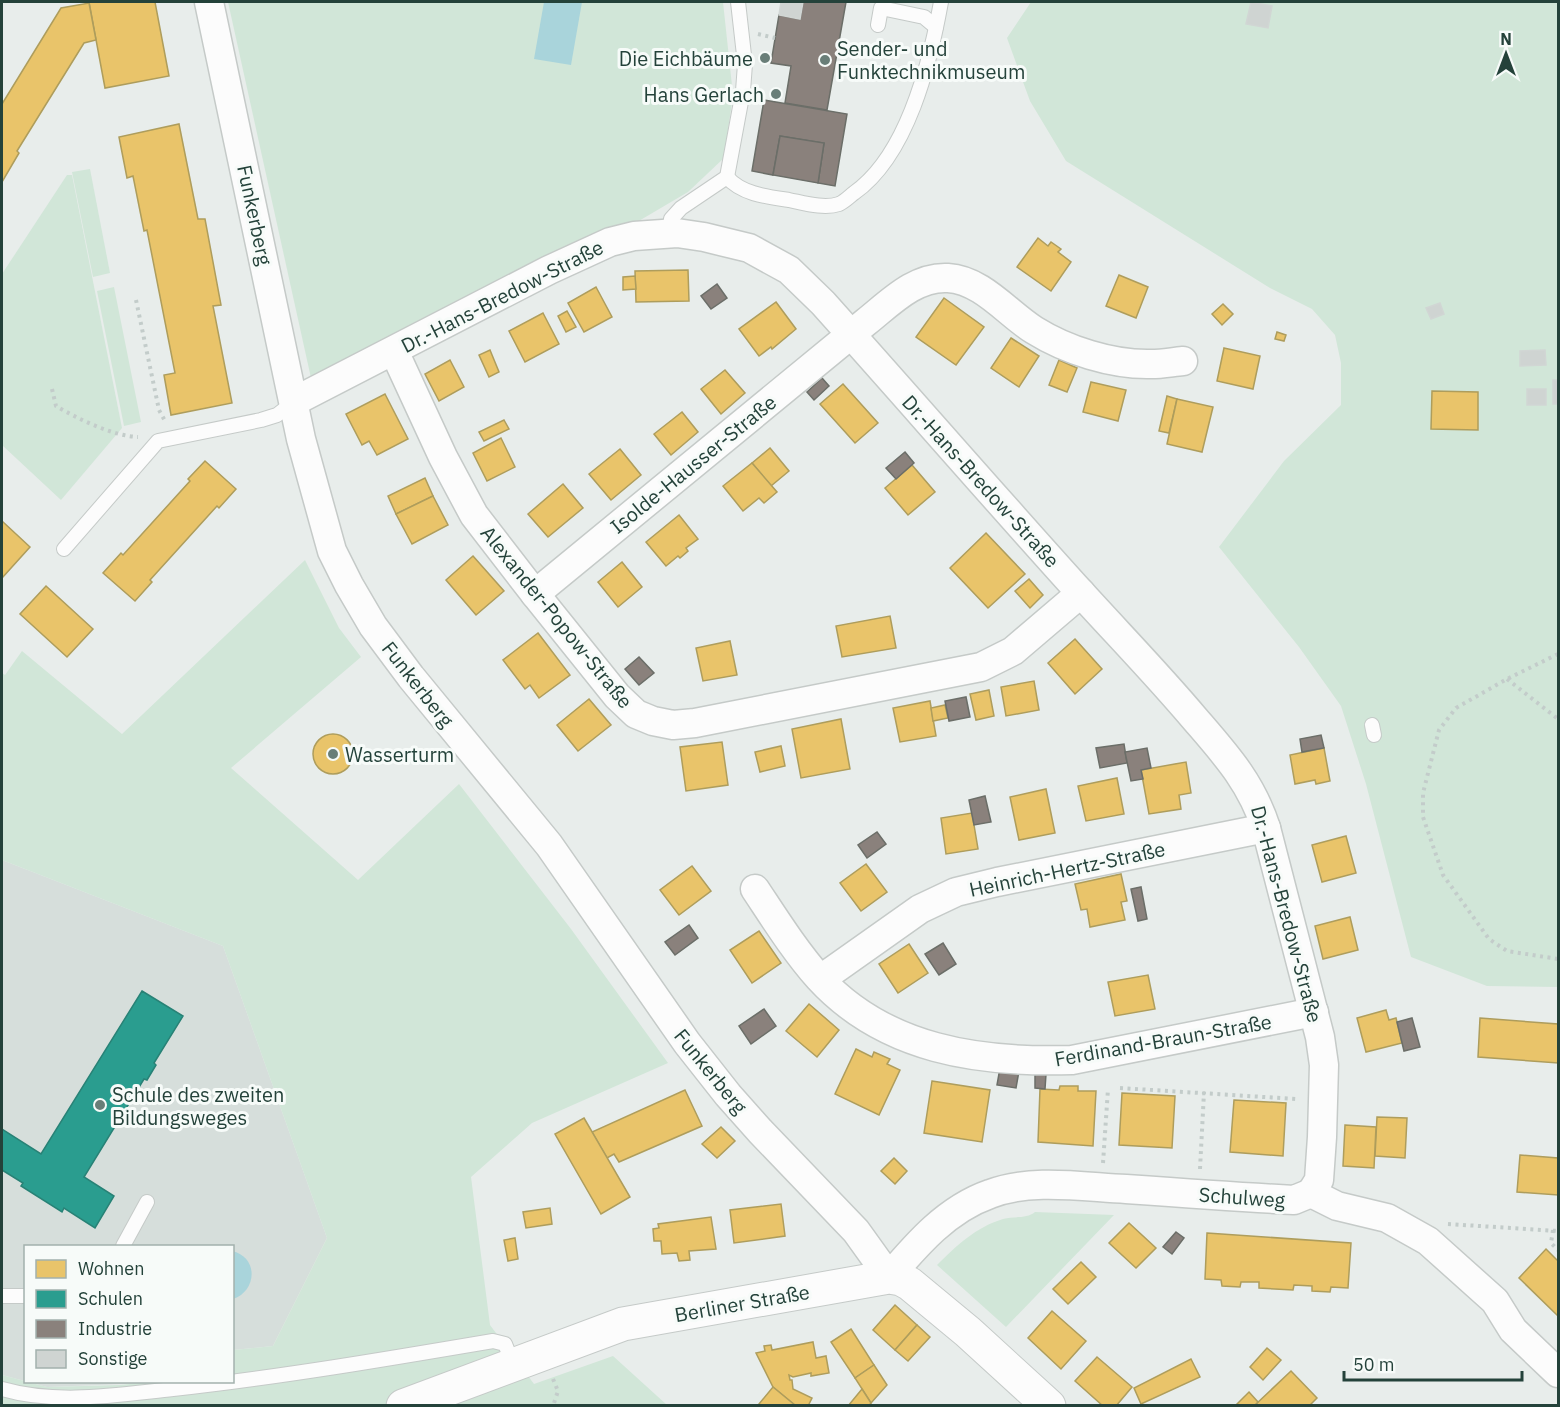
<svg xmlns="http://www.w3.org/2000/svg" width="1560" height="1407" viewBox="0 0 1560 1407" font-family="'IBM Plex Sans',sans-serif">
	<rect width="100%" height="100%" fill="#e8edeb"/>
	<polygon fill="#d6dedb" points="2,860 223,946 327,1238 273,1346 233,1350 232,1246 26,1246 26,1382 149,1383 47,1387 2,1375"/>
	<g fill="#d1e6d8">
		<polygon points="228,2 723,2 733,95 724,158 688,192 632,225 311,378"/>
		<polygon points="1031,2 1558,2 1558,987 1487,986 1411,957 1366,784 1341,706 1299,647 1219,547 1284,461 1341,405 1341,363 1335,335 1312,309 1270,288 1066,161 1030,101 1007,38"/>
		<polygon points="90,169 110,273 93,277 72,172"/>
		<polygon points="67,175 72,175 122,428 61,500 2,445 2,274"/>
		<polygon points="114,287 141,422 124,426 97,291"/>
		<polygon points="305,560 339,628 361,657 231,768 358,880 459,784 571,929 668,1063 532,1123 471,1177 490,1325 534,1384 613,1356 667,1405 2,1406 2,1375 47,1387 120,1385 148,1382 232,1382 233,1350 273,1346 327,1238 223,946 2,860 2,673 5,675 22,651 122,734"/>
		<path d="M 1035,1212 L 1114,1215 L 1006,1327 L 937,1265 C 956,1246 976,1227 1003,1219 C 1014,1216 1027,1219 1035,1212 Z"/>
	</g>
	<g fill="#a9d4db">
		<polygon points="544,2 582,2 571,65 534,59"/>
		<path d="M 232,1251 C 259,1257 257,1291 233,1299 Z"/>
	</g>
	<g fill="#e9c46a" stroke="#ae9d5c" stroke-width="1.5">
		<polygon points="89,2 155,2 169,76 105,88"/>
		<polygon points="89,3 96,40 84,43 17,151 19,153 2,182 2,104 61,8"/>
		<polygon points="179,124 198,219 205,219 221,305 213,306 232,403 171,415 164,375 175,373 147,230 144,231 133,176 127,178 119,137"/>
		<polygon points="1038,238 1048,246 1051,242 1061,249 1058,252 1071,262 1051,291 1017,267"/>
		<polygon points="688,270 689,301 636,302 635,271"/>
		<polygon points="1119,275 1148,287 1136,318 1106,306"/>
		<polygon points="635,276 636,289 623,290 623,277"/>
		<polygon points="596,287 612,317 584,332 568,303"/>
		<polygon points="944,298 984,327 956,365 916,337"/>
		<polygon points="776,302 796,329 772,349 771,347 759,356 739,329"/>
		<polygon points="1223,304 1233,314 1222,325 1212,314"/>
		<polygon points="567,311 576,327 566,332 558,316"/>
		<polygon points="543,313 559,344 525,362 509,331"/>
		<polygon points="1277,332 1286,335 1284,341 1275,339"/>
		<polygon points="1011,338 1039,356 1019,387 991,368"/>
		<polygon points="1224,348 1260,356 1253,389 1217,381"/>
		<polygon points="490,350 499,372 489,377 479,355"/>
		<polygon points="450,360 464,387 439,401 425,374"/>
		<polygon points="1059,360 1077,368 1067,392 1049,385"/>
		<polygon points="725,370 745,393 721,414 701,389"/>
		<polygon points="1091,382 1126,390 1118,421 1083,412"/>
		<polygon points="843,384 878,423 855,443 820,404"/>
		<polygon points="1432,391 1478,392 1478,430 1431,429"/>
		<polygon points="385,394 408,439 377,455 369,441 362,445 346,414"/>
		<polygon points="1167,396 1177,399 1169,433 1159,431"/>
		<polygon points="1177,399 1213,407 1202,452 1167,444"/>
		<polygon points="682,412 698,432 671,455 654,434"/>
		<polygon points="504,420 509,429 484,441 479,432"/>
		<polygon points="501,438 515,467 487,481 473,453"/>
		<polygon points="770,448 789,471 771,486 752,463"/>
		<polygon points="620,449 641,475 611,500 589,474"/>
		<polygon points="205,461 236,489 219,508 217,506 150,580 152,582 135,601 103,573 121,553 123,555 190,481 188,479"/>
		<polygon points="752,463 777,492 764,503 759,498 743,511 723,486"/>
		<polygon points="912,465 935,492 908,515 885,488"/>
		<polygon points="425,478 433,496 396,514 388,496"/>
		<polygon points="563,484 583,508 548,537 528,514"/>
		<polygon points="433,496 448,525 412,544 396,514"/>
		<polygon points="679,515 698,539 686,548 688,551 680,558 678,556 666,566 646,542"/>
		<polygon points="2,521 30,547 2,578"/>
		<polygon points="986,533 1025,574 988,608 950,568"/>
		<polygon points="473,556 504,591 476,615 446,580"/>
		<polygon points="622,562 642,587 618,607 598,582"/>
		<polygon points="1029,579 1043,595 1030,608 1015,591"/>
		<polygon points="46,586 93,629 67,657 20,614"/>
		<polygon points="890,616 896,648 842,657 836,626"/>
		<polygon points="538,633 570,675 539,698 530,685 525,689 503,660"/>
		<polygon points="1075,639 1102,669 1075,694 1048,663"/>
		<polygon points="730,641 737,675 703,681 696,648"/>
		<polygon points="1034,681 1039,710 1006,716 1001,687"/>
		<polygon points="989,690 994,716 976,720 970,694"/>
		<polygon points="589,699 611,725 578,751 557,725"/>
		<polygon points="930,701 936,736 900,742 893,708"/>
		<polygon points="945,705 948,718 933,721 931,708"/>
		<polygon points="841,719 850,769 801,778 792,729"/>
		<circle cx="333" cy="754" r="20"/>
		<polygon points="722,742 728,785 686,791 680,747"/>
		<polygon points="781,746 785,766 760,772 755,752"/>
		<polygon points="1324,748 1330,781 1316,784 1315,780 1295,784 1290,755"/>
		<polygon points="1186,762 1191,793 1179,795 1181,809 1149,814 1141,770"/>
		<polygon points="1117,778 1124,814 1086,821 1078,786"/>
		<polygon points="1046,789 1055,833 1019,840 1010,797"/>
		<polygon points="972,813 978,849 946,854 941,818"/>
		<polygon points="1346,836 1356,873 1322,882 1312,845"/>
		<polygon points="866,864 887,892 861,911 840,883"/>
		<polygon points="692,866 711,891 679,915 660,890"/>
		<polygon points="1121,874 1127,901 1121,902 1125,920 1090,927 1087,909 1081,910 1075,884"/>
		<polygon points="1350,917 1358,950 1323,959 1315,926"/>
		<polygon points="759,931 781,963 752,983 730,950"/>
		<polygon points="909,944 928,973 898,993 879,964"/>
		<polygon points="1148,975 1155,1009 1115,1016 1108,982"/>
		<polygon points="809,1004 839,1030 817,1057 786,1031"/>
		<polygon points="1386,1010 1389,1020 1396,1018 1402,1043 1366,1052 1357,1018"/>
		<polygon points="1480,1018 1558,1024 1558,1063 1478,1057"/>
		<polygon points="856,1049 872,1057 874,1052 890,1059 887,1064 900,1070 879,1115 835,1094"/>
		<polygon points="932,1081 990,1090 982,1142 924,1133"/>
		<polygon points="1060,1086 1078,1086 1078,1091 1096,1091 1093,1146 1038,1142 1040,1089 1059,1090"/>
		<polygon points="685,1090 702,1126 619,1162 614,1154 607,1158 592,1132"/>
		<polygon points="1122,1093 1175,1096 1172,1148 1119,1145"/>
		<polygon points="1234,1100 1286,1103 1283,1156 1230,1152"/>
		<polygon points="1377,1117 1407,1118 1405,1158 1375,1156"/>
		<polygon points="584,1118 630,1197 601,1214 555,1134"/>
		<polygon points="1345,1125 1376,1127 1374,1168 1343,1166"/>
		<polygon points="721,1127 735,1141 717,1158 702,1144"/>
		<polygon points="1520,1155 1558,1158 1558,1195 1517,1192"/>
		<polygon points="894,1158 907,1171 895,1184 881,1171"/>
		<polygon points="781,1204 785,1236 734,1243 730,1210"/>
		<polygon points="550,1208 552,1224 526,1228 523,1212"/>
		<polygon points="711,1217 716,1249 689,1251 690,1260 679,1261 677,1253 662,1254 661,1241 654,1241 653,1229 659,1228 658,1224"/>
		<polygon points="1129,1223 1156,1248 1136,1268 1109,1243"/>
		<polygon points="1207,1233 1351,1243 1348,1288 1331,1287 1330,1292 1312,1291 1312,1286 1294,1285 1293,1290 1259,1288 1259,1282 1241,1282 1240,1287 1222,1286 1221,1280 1205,1279"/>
		<polygon points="515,1238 518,1259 508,1261 504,1240"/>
		<polygon points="1546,1249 1558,1261 1558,1316 1519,1278"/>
		<polygon points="1081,1262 1096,1277 1068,1304 1053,1289"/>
		<polygon points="895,1305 917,1325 895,1350 873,1330"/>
		<polygon points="1052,1311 1086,1341 1061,1369 1028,1338"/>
		<polygon points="917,1325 930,1337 908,1361 895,1350"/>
		<polygon points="851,1329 874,1365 855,1378 831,1342"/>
		<polygon points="813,1342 816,1358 826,1356 829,1373 811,1376 811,1373 793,1377 789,1375 790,1380 792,1380 793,1389 812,1398 808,1406 796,1406 773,1387 756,1353 765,1351 764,1346 771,1345 772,1350"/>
		<polygon points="1267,1348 1281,1360 1263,1380 1250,1367"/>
		<polygon points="1097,1357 1132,1387 1116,1406 1103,1406 1075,1381"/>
		<polygon points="1191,1359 1200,1377 1141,1404 1134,1388"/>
		<polygon points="874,1365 887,1385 871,1403 855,1378"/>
		<polygon points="1291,1371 1317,1398 1309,1406 1254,1406"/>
		<polygon points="773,1387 796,1406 761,1406 759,1404"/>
		<polygon points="862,1389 871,1403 869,1406 848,1406"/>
		<polygon points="1249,1392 1258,1402 1254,1406 1235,1406"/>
	</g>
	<polygon fill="#2a9d8f" stroke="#288276" stroke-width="1.5" points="142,991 183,1016 154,1063 156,1065 147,1080 144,1079 84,1177 114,1196 95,1228 64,1208 62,1212 21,1186 23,1183 2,1170 2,1129 41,1154"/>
	<g fill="#8a817c" stroke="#6b6e68" stroke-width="1.5">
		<polygon points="803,2 846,2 827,110 785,103 791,66 771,63 779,15 800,19"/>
		<polygon points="764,100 847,114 835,186 818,183 824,143 780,136 773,175 752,171"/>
		<polygon points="780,136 824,143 818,183 773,175"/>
		<polygon points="717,284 727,298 711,309 701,296"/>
		<polygon points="822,378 829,386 814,400 807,392"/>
		<polygon points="905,452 914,463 896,479 886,468"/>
		<polygon points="639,657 654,673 639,685 625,669"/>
		<polygon points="966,697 970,717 949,721 945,701"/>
		<polygon points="1321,735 1324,748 1302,752 1300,739"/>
		<polygon points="1124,744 1127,763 1100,768 1096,748"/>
		<polygon points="1147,748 1151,768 1141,770 1143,779 1131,781 1125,752"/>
		<polygon points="985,796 991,822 974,825 969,800"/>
		<polygon points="877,832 886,844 867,858 858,845"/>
		<polygon points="1141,887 1147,919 1138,921 1131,889"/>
		<polygon points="689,925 698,938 675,955 665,942"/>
		<polygon points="943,943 956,964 939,975 925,954"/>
		<polygon points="764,1009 776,1026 751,1044 739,1026"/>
		<polygon points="1412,1018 1420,1047 1404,1051 1397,1022"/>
		<polygon points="1000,1068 1019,1071 1016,1088 997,1085"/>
		<polygon points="1035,1074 1046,1074 1045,1089 1035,1088"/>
		<polygon points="1176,1232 1184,1238 1172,1254 1163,1247"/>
	</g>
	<g fill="#cfd4d2" stroke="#d1d6d4" stroke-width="1.5">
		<polygon points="781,2 803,2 800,19 779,15"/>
		<polygon points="1251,2 1272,6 1268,28 1246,24"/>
		<polygon points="1440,303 1444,314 1431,319 1426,308"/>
		<polygon points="1545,350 1546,365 1520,366 1520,351"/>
		<rect x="1553" y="380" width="5" height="24"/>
		<rect x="1527" y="389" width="19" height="16"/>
	</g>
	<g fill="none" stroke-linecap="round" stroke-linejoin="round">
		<g stroke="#c5cac8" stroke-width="16">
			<g id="service">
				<polyline points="878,25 881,8 924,17 936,27"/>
				<path d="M 727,177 C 741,194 768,197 789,200 C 804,203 824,209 839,204 C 844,202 850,196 854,193 C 908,155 930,63 941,2"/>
				<polyline points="669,233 671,219 681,208 727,177 743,91 745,64 738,2"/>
				<polyline points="64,549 158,441 261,420 277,415 295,401"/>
				<polyline points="1372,725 1374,735"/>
				<polyline points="123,1246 147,1202"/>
				<polyline points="2,1296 26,1296"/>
				<path d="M 2,1389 C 58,1405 116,1395 173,1389 C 281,1377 387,1359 493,1341 L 505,1344 L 513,1364"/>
			</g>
		</g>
		<g stroke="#c5cac8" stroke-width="31">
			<g id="minor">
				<path d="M 209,2 L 301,439 L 332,551 L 349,585 L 373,626 L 411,677 L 549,845 L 687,1043 L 728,1095 L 760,1131 L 856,1231 L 889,1277 C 917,1244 947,1209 990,1194 C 1031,1178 1083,1187 1126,1189 C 1182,1193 1238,1197 1294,1200 L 1311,1193"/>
				<polyline points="394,351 443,457 474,515 535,594 617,696 636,714 653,721 673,725 695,723 981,667 1013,651 1081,593"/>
				<path d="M 295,401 L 549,270 L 610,242 L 634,236 L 677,233 L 704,237 L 749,248 L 789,270 L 823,303 C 909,399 993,496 1079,591 C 1118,634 1158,675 1195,719 C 1226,755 1251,782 1266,828 L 1320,1037 L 1324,1065 L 1322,1137 L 1319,1180 L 1311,1193"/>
				<path d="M 535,594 L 866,322 C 890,303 915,276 948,278 C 982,280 1007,313 1034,330 C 1066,350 1112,365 1151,364 C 1162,364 1172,362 1183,361"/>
				<path d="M 755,889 C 775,919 795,951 819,978 C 885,1050 980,1063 1072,1060 L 1314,1012"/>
				<polyline points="821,979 920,909 956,892 997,882 1266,828"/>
				<polyline points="1311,1193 1337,1206 1387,1218 1428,1241 1495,1301 1513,1330 1558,1373"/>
			</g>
		</g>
		<g stroke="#c5cac8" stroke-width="35">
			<polyline id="tertiary" points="403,1406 623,1324 889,1277 901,1279 910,1284 968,1332 1049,1406"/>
		</g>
		<g stroke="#c3ccca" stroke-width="4" stroke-dasharray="3 4.5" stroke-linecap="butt">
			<polyline points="758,34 775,38"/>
			<polyline points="136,300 159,410 165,421"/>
			<path d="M 52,389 L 56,406 C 78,419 113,436 138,437"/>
			<polyline points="1558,654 1507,679 1456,708 1439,730 1423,793 1423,817 1443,875 1489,939 1507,951 1558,959"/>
			<polyline points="1507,679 1558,719"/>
			<polyline points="1120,1088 1296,1099"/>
			<polyline points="1103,1163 1108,1089"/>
			<polyline points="1200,1169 1204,1092"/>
			<polyline points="1448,1224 1558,1231"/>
			<polyline points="1553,1230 1551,1243 1558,1250"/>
			<polyline points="553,1379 558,1391 553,1406"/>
		</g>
		<use href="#service" stroke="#fcfcfc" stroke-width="14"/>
		<use href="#minor" stroke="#fcfcfc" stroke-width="28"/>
		<use href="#tertiary" stroke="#fcfcfc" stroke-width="33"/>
	</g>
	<g fill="#697e78" stroke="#f7fbf9" stroke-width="2">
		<circle cx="765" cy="58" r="6"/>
		<circle cx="825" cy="60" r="6"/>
		<circle cx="776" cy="94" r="6"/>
		<circle cx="333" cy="754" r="6"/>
		<circle cx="100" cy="1105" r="6"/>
	</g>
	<g text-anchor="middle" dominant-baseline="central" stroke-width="6" stroke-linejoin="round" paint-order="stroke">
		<g font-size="20" fill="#24423a" stroke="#f7fbf9" text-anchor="start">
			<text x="837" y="48">Sender- und<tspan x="837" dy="23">Funktechnikmuseum</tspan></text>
			<text x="753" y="58" text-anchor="end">Die Eichbäume</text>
			<text x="764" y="94" text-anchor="end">Hans Gerlach</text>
			<text x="345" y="754">Wasserturm</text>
			<text x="112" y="1094">Schule des zweiten<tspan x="112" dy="23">Bildungsweges</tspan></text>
		</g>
		<g font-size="20" fill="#24423a" stroke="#f7fbf9">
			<text transform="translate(255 215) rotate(78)">Funkerberg</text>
			<text transform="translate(502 296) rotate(-27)">Dr.-Hans-Bredow-Straße</text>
			<text transform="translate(693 464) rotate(-39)">Isolde-Hausser-Straße</text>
			<text transform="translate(981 481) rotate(48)">Dr.-Hans-Bredow-Straße</text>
			<text transform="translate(557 617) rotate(51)">Alexander-Popow-Straße</text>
			<text transform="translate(418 684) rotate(52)">Funkerberg</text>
			<text transform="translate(1067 869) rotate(-12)">Heinrich-Hertz-Straße</text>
			<text transform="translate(1287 914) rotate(75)">Dr.-Hans-Bredow-Straße</text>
			<text transform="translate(1163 1040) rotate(-10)">Ferdinand-Braun-Straße</text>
			<text transform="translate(711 1071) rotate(51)">Funkerberg</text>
			<text transform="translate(1242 1197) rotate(4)">Schulweg</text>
			<text transform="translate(742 1303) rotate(-10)">Berliner Straße</text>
		</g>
	</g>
	<rect width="1560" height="1407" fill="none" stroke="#24423a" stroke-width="6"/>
	<rect x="24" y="1245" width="210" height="138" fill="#f7fbf9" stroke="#a3b1ad" stroke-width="1.5"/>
	<rect x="36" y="1260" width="30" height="18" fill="#e9c46a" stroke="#a3b1ad" stroke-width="1.5"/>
	<text x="78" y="1275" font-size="18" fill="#24423a">Wohnen</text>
	<rect x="36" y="1290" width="30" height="18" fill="#2a9d8f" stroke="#a3b1ad" stroke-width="1.5"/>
	<text x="78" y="1305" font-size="18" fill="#24423a">Schulen</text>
	<rect x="36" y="1320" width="30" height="18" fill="#8a817c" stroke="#a3b1ad" stroke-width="1.5"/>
	<text x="78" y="1335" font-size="18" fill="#24423a">Industrie</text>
	<rect x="36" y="1350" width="30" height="18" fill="#cfd4d2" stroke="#a3b1ad" stroke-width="1.5"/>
	<text x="78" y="1365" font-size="18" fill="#24423a">Sonstige</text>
	<g transform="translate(1506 54)" stroke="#f7fbf9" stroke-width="4.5" paint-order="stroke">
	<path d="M0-4.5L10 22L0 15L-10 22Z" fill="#24423a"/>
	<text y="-9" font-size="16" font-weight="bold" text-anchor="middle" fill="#24423a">N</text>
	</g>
	<path d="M1344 1371v9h178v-9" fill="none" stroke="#24423a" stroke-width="3"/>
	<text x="1353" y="1371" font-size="18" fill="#24423a" stroke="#f7fbf9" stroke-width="4.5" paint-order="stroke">50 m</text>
</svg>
